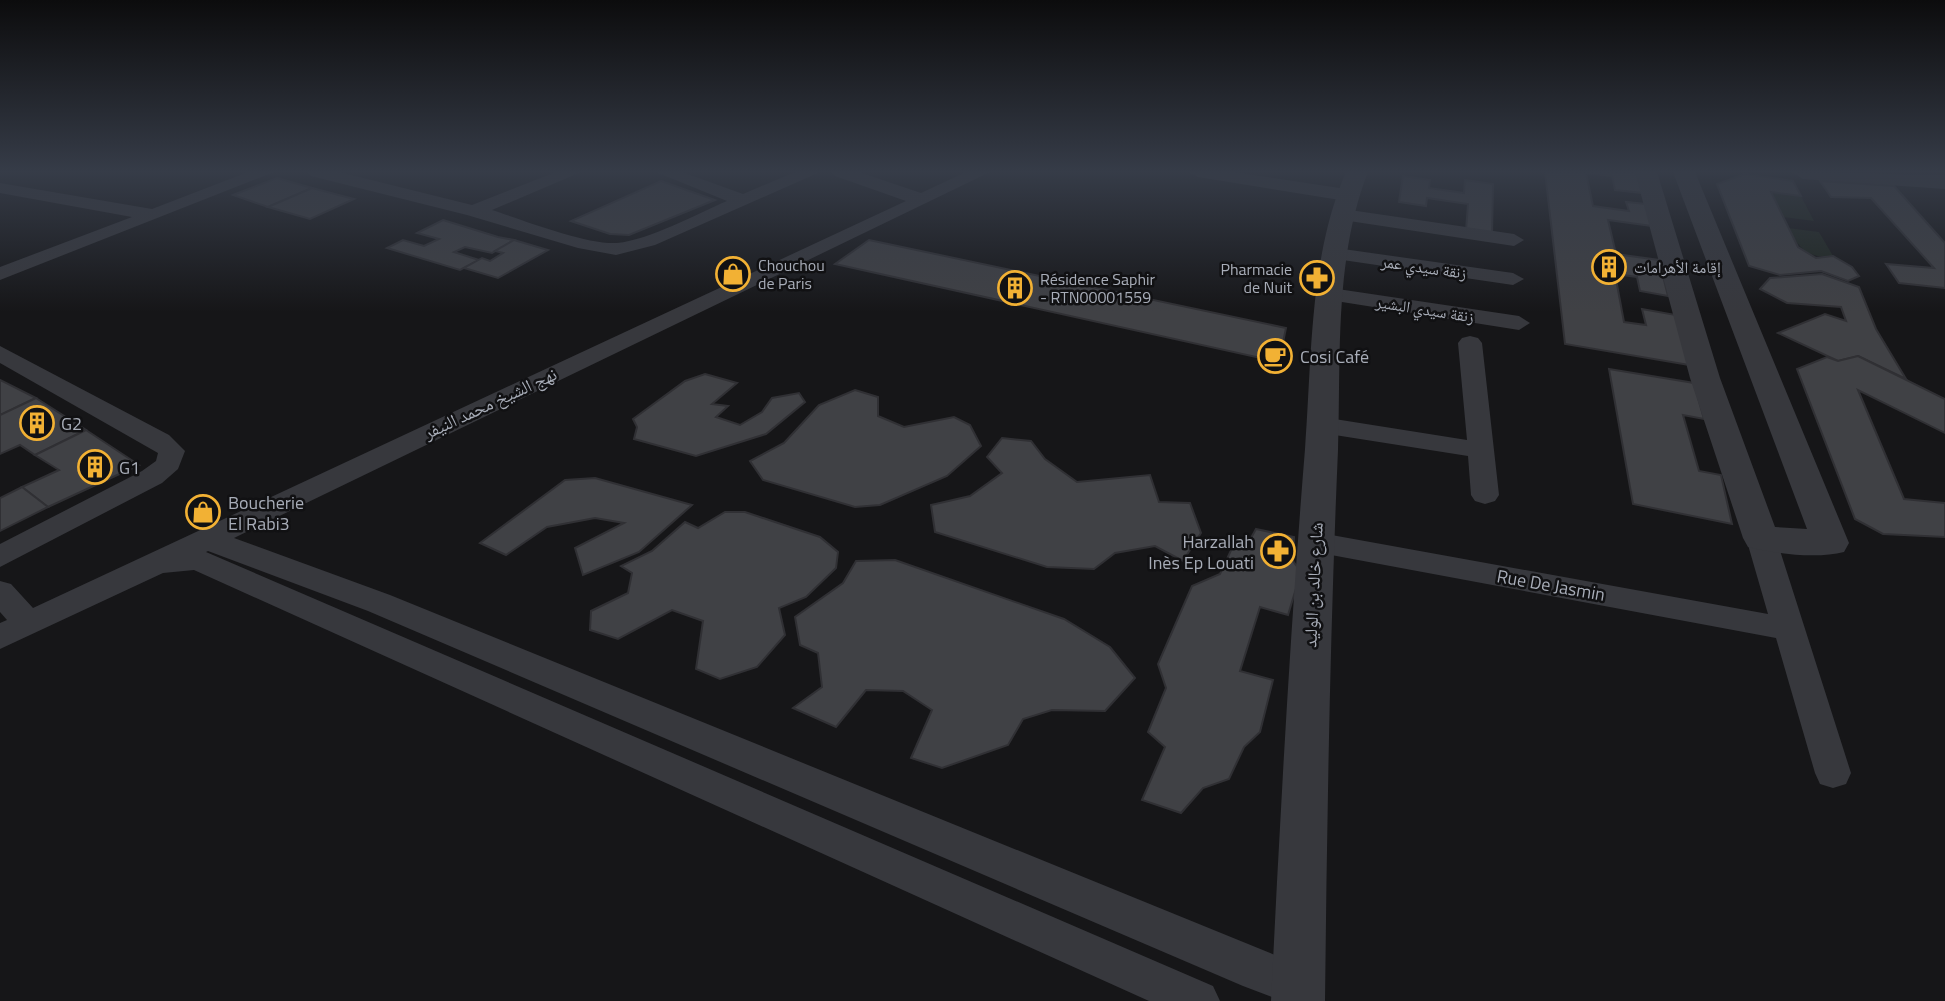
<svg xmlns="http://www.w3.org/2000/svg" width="1945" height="1001" viewBox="0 0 1945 1001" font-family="'Titillium Web','Noto Naskh Arabic',sans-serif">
	<rect width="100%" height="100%" fill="#161618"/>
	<g fill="#1e261f">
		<polygon points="1771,192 1801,196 1814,221 1783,217"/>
		<path d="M 1788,228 L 1819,232 L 1833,256 C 1809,259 1799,249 1788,228 Z"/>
	</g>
	<g fill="#404145" stroke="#303034" stroke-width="2">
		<polygon points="1545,172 1636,172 1643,193 1615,190 1612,176 1586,173 1593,206 1629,211 1626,202 1646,204 1652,226 1608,220 1616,254 1659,260 1668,296 1640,291 1637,277 1615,274 1624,322 1646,325 1642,309 1676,315 1689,365 1565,344"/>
		<polygon points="1745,174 1793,181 1801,196 1771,192 1798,247 1816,258 1833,256 1852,267 1859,276 1848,281 1821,271 1780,275 1749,266 1717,184"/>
		<polygon points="1403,176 1430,180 1429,188 1464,193 1465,180 1493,184 1492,235 1466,231 1468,204 1427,198 1426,206 1399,202"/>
		<polygon points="277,178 312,188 268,207 233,195"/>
		<polygon points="661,181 715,200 629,235 610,234 571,221"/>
		<polygon points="1820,181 1894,186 1945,243 1945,288 1899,283 1886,264 1934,268 1871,198 1831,197"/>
		<polygon points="312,188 354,199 310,219 268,207"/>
		<polygon points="443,220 498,237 514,240 492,253 465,247 454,252 479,260 460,270 387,248 403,240 424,246 439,239 417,233"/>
		<polygon points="514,240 548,250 498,278 464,268 482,258 490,261 503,253 495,251"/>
		<polygon points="869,240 1286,328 1279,362 835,264"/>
		<polygon points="1822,274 1859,287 1876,329 1906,379 1858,356 1838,361 1778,333 1825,314 1846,321 1841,307 1787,303 1760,289 1770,278"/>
		<polygon points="1858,356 1945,399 1945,433 1858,390 1904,499 1945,503 1945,537 1883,534 1855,519 1797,369 1827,357 1838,361"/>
		<polygon points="1609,369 1694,383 1704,419 1683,415 1699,471 1721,475 1732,524 1633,504"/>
		<polygon points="705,374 737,383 712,404 728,406 716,417 740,425 762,412 772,398 799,393 805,402 766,434 696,456 634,439 637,427 633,419 685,381"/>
		<polygon points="0,380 36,398 0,415"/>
		<polygon points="855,390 878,397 878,416 904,427 954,417 970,425 981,446 947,476 880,505 855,507 763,480 750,461 784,443 819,405"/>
		<polygon points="36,398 86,430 35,455 20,445 0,454 0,415"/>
		<polygon points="86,430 139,465 48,507 22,487 59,470 35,455"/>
		<polygon points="1002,438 1031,441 1045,459 1077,482 1150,475 1159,502 1190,503 1201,533 1183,561 1155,546 1115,553 1094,569 1047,567 935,532 931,505 970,496 1002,473 987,457"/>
		<polygon points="595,478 692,505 639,552 583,575 575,548 624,523 595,518 547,527 506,555 480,543 565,480"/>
		<polygon points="22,487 48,507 0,531 0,498"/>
		<polygon points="725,512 745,512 820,537 838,552 836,568 806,597 779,608 785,635 757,667 720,679 696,669 703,621 672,610 618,639 590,630 591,611 628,593 632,573 621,566 652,551 685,522 698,528"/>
		<polygon points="1256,529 1294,537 1293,561 1301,572 1288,615 1260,607 1240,671 1273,680 1260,732 1244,747 1229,779 1203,788 1181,813 1142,800 1165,747 1148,732 1166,688 1158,664 1192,586 1220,574 1233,546 1251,538"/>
		<polygon points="895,560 1064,619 1110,647 1135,678 1105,711 1052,710 1023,719 1008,745 942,768 911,758 932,710 903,691 866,690 836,727 793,708 822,687 818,653 800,645 795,617 843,583 856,561"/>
	</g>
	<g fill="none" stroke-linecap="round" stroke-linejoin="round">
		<g fill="#37383d" fill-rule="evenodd">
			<polygon points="248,172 274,172 0,280 0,267 132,217 0,193 0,183 152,209"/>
			<path d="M 308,172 L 339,172 L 472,205 L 556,172 L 581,172 L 492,210 C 523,220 587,245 617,243 C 650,240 696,214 727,201 L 656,172 L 682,172 L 743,194 L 795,172 L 820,172 L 655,245 L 616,255 L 578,248 L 467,215 L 311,176 Z"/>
			<polygon points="832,172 859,172 921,193 966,172 990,172 234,538 390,595 1312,970 1319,985 1312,1000 1283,1001 1243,986 368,611 208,551 206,552 1213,986 1220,1001 1149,1001 194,570 163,573 0,649 0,623 7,620 0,612 0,581 11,584 33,608 906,201 835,176"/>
			<polygon points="1189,172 1234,172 1346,189 1355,195 1346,201 1198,177"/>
			<polygon points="1343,209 1514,234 1524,240 1514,246 1336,219 1333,215"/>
			<polygon points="1336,248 1513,273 1524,279 1513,285 1329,258 1326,254"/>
			<polygon points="1331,288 1519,316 1530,323 1519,330 1323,299 1320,294"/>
			<polygon points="1470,336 1478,338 1482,343 1499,495 1495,501 1485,504 1475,501 1471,495 1468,456 1322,433 1313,430 1309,425 1313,420 1322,417 1467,440 1458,343 1462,338"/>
			<polygon points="0,346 169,435 185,451 178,469 162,483 0,567 0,544 142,471 156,461 158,453 0,363"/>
			<polygon points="1761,528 1771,531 1776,538 1851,773 1846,784 1833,788 1820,784 1815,773 1776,638 1315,552 1305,549 1300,542 1305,535 1315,532 1768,614 1746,538 1751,531"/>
		</g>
		<g fill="#37383d" fill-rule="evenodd">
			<path d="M 1346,172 L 1368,172 C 1334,258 1341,359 1338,450 C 1330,634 1327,817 1325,1001 L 1271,1001 C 1280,817 1290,633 1305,449 C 1312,358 1309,257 1346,172 Z"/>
			<path d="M 1635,172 L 1657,172 L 1720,378 L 1775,527 L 1807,529 L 1673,172 L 1695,172 L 1849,543 L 1844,552 C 1817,559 1776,554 1748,547 L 1743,538 L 1690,378 Z"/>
			<polygon points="1792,172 1945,175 1945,189 1803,179"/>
		</g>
	</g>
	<linearGradient id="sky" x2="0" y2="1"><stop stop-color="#0c0c0d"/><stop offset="0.55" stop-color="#363c48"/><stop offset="1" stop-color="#363c48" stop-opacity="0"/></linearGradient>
	<rect width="1945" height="312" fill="url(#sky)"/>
	<defs>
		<g id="building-ring" transform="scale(1.75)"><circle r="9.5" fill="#111113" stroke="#f2b134" stroke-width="1.5"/><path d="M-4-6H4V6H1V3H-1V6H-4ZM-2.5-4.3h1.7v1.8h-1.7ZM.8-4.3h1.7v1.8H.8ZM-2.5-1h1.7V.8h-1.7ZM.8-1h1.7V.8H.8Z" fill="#f2b134"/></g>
		<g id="shop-ring" transform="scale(1.75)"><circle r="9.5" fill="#111113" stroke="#f2b134" stroke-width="1.5"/><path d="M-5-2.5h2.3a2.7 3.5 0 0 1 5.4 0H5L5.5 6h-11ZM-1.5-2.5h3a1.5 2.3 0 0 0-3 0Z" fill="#f2b134"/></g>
		<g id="pharmacy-ring" transform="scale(1.75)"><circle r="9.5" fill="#111113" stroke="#f2b134" stroke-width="1.5"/><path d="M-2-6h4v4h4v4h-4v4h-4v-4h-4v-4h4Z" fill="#f2b134"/></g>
		<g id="cafe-ring" transform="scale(1.75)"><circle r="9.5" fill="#111113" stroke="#f2b134" stroke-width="1.5"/><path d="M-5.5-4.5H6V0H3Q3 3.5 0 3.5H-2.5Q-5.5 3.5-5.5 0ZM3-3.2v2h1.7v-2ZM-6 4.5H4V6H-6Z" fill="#f2b134"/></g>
	</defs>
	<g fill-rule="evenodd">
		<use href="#building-ring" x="1609" y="267"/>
		<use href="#shop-ring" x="733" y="274"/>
		<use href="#pharmacy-ring" x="1317" y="278"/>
		<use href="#building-ring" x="1015" y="288"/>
		<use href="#cafe-ring" x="1275" y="356"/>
		<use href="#building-ring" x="37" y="423"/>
		<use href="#building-ring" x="95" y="467"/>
		<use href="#shop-ring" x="203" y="512"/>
		<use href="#pharmacy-ring" x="1278" y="551"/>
	</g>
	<g text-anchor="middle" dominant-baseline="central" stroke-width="5" stroke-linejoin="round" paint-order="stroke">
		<g font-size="16" fill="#a8adb8" stroke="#111113" text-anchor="start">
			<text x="758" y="265">Chouchou<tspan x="758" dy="18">de Paris</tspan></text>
			<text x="1634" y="267">إقامة الأهرامات</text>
			<text x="1292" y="269" text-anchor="end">Pharmacie<tspan x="1292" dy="18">de Nuit</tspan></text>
			<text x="1040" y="279">Résidence Saphir<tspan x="1040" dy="18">- RTN00001559</tspan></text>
		</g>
		<g font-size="16" fill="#a8adb8" stroke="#111113">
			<text transform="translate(1424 267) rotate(8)">زنقة سيدي عمر</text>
			<text transform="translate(1425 309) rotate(9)">زنقة سيدي البشير</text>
		</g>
		<g font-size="18" fill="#a8adb8" stroke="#111113" text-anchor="start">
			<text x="1300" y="356">Cosi Café</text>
			<text x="61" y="423">G2</text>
			<text x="119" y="467">G1</text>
			<text x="228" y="502">Boucherie<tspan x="228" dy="21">El Rabi3</tspan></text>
			<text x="1254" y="541" text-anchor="end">Harzallah<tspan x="1254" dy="21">Inès Ep Louati</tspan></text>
		</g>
		<g font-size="18" fill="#a8adb8" stroke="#111113">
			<text transform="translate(490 403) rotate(-25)">نهج الشيخ محمد النيفر</text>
			<text transform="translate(1313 585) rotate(-87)">شارع خالد بن الوليد</text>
			<text transform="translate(1551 585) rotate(10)">Rue De Jasmin</text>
		</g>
	</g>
</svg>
